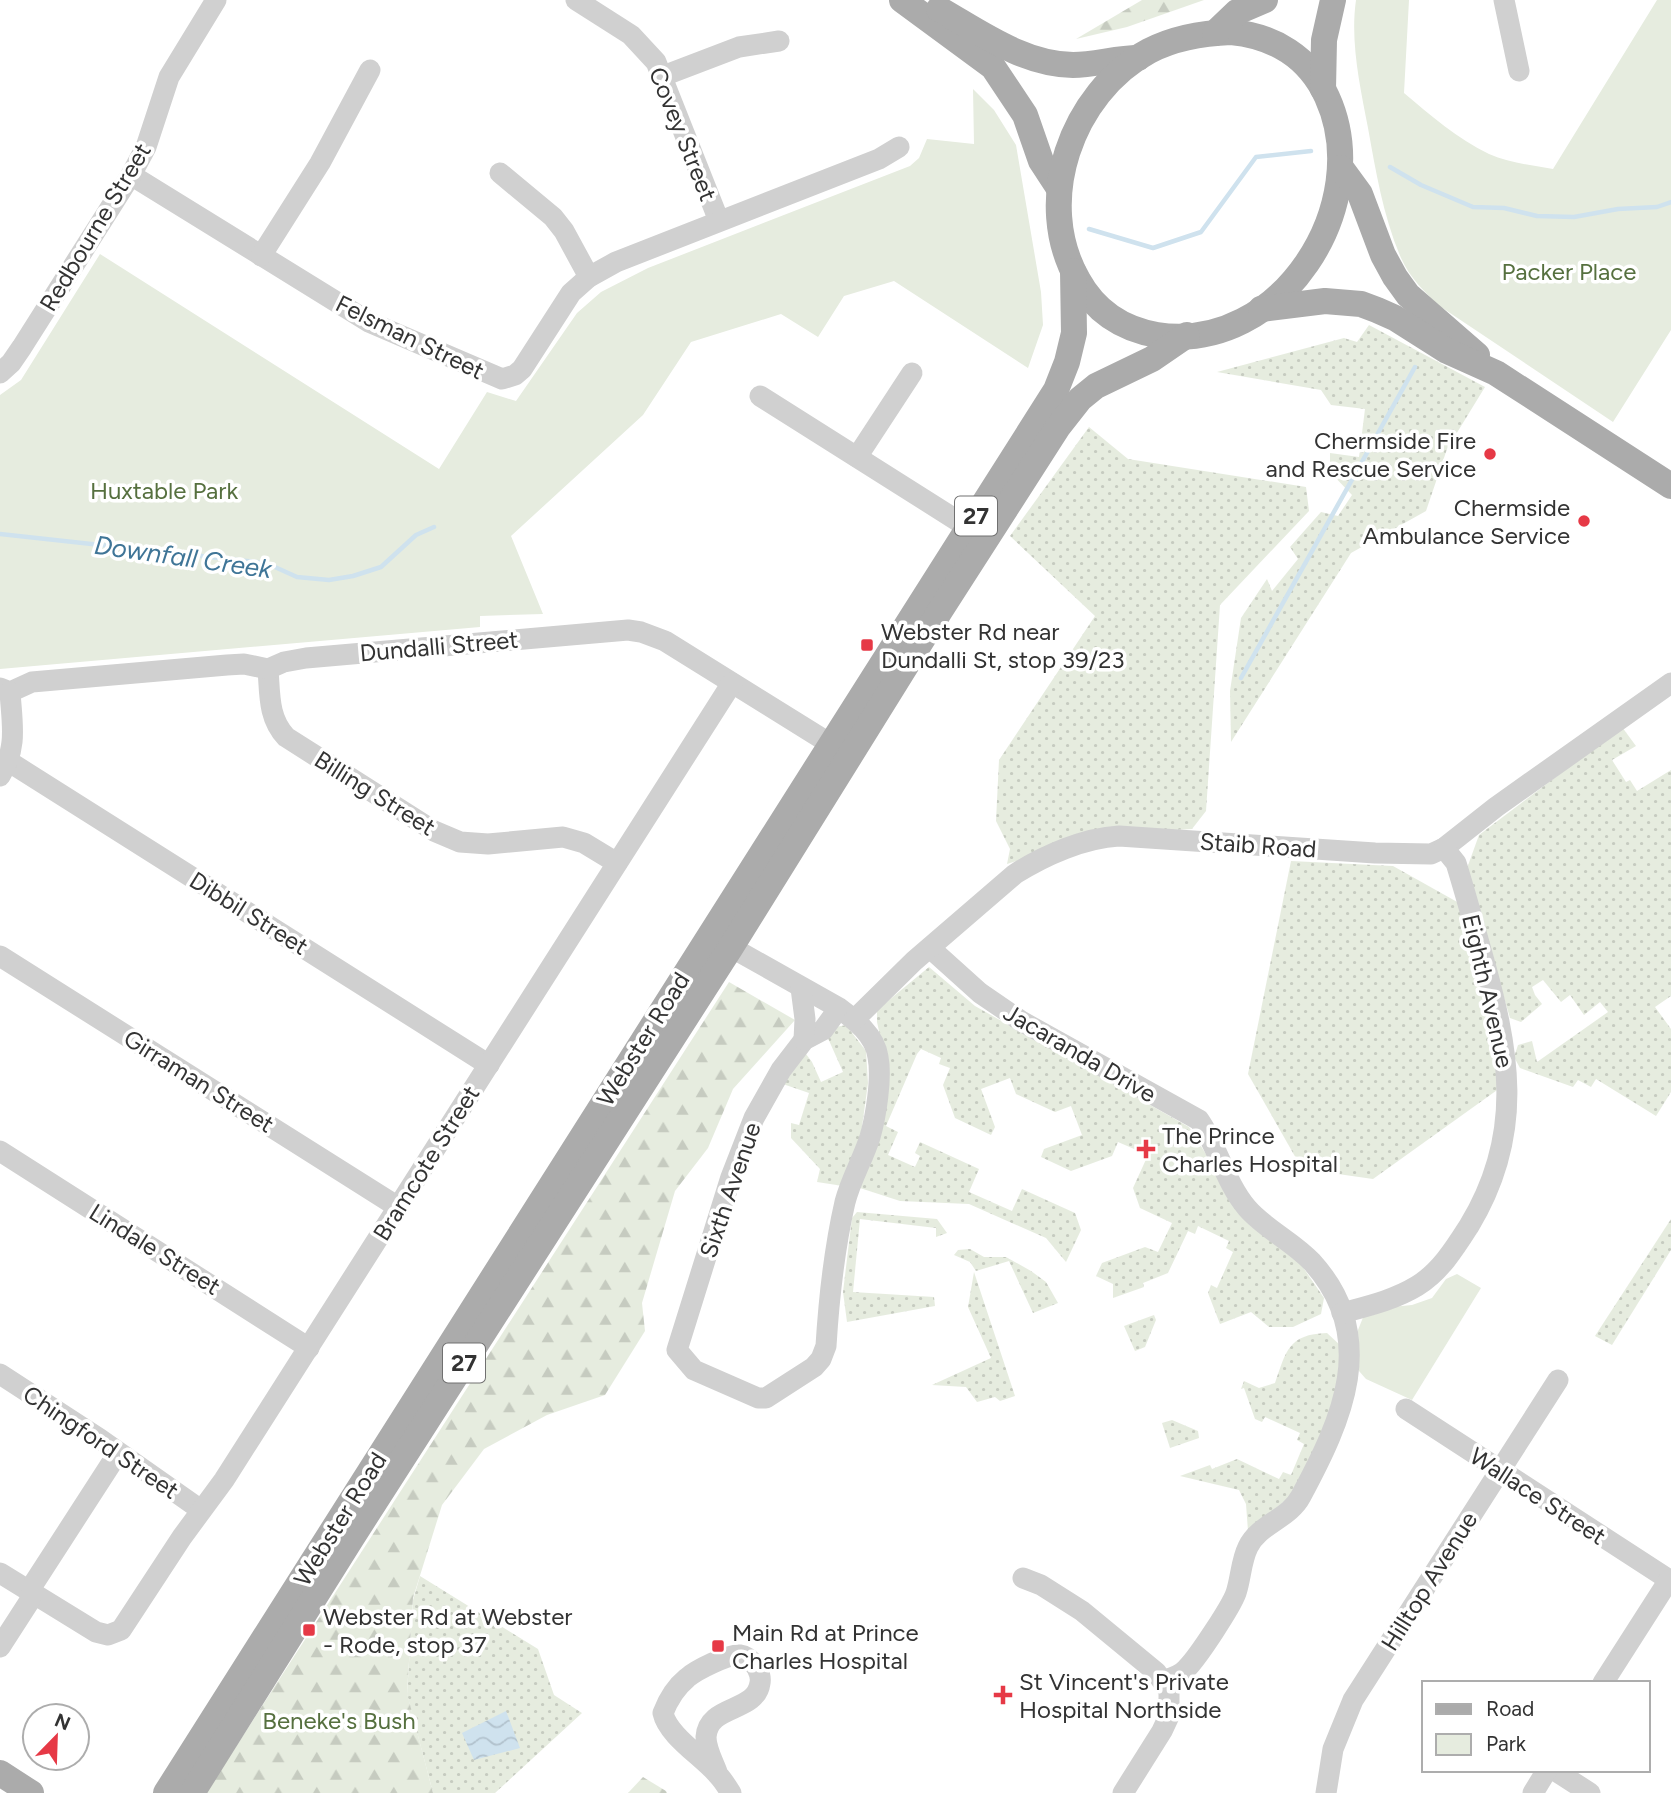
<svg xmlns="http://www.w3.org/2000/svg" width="1671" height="1793" viewBox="0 0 1671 1793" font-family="Figtree,sans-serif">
	<defs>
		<pattern id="grass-dots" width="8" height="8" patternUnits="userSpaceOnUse" patternTransform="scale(1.75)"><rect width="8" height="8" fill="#e6ecdf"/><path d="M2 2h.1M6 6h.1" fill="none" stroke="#c6cbc0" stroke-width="1.8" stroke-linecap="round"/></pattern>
		<pattern id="forest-firs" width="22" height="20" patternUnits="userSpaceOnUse" patternTransform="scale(1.75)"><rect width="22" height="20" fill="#e6ecdf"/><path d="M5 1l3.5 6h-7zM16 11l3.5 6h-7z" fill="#c6cbc0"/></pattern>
		<pattern id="water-waves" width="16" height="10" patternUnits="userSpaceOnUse" patternTransform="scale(1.75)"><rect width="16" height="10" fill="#cfe2ee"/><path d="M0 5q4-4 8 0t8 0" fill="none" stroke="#b2c2cd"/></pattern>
	</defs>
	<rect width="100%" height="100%" fill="#fff"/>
	<g fill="url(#grass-dots)">
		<polygon points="1369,325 1485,387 1447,449 1426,511 1351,553 1231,742 1230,691 1241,618 1267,579 1272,591 1298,559 1290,547 1321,512 1338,516 1352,495 1330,472 1330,453 1359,457 1365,409 1331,405 1321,390 1217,372 1344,338 1357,342"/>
		<polygon points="1089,427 1128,459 1306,487 1309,511 1220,605 1206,811 1192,829 1101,834 1007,864 1010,849 996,821 999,760 1095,616 1010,536"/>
		<polygon points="1622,727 1636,746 1612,760 1626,782 1630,780 1637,791 1671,770 1671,996 1655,1007 1671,1029 1671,1092 1656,1116 1596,1079 1591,1087 1578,1080 1573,1087 1520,1068 1514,1057 1518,1045 1532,1041 1537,1062 1608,1012 1600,1002 1584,1015 1570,995 1561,1002 1543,980 1532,987 1535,995 1542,1004 1521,1022 1510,1018 1466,871 1479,835"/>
		<polygon points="1291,861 1393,866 1459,903 1496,1043 1500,1088 1373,1179 1310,1170 1297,1160 1248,1074"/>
		<polygon points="929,967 975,1006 1189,1127 1251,1226 1296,1257 1324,1298 1321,1314 1293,1327 1269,1327 1251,1312 1220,1324 1208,1293 1211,1285 1217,1288 1233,1252 1226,1248 1229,1241 1198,1226 1195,1234 1188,1231 1168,1273 1143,1283 1144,1287 1113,1298 1113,1284 1096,1276 1102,1263 1145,1247 1158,1252 1172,1223 1140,1208 1133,1188 1148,1155 1118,1142 1112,1156 1071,1171 1041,1157 1044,1149 1082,1135 1071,1106 1055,1112 1016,1094 1010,1078 981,1089 995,1127 991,1135 955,1118 943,1085 950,1068 939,1064 941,1058 921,1049 917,1054 886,1126 898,1132 888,1155 915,1167 920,1156 915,1153 920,1142 979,1169 969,1192 1012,1211 1022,1189 1075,1213 1081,1230 1066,1262 1046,1238 969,1204 900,1201 860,1188 883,1049 877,1022 877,1010"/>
		<polygon points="846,1025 866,1051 868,1083 861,1134 843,1186 817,1182 820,1169 791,1138 791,1123 799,1125 809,1093 780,1083 794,1059 806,1054 812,1062 821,1082 843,1072 827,1036 831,1028"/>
		<polygon points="857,1212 937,1219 947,1233 936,1237 936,1228 860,1219 853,1292 934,1297 935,1306 847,1322 843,1292 852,1218"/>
		<polygon points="1671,1219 1671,1250 1612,1345 1595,1336"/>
		<polygon points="970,1249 984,1257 1006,1257 1031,1271 1046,1282 1058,1303 1033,1313 1009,1261 976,1271 970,1262 954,1255 958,1250"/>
		<polygon points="974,1272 1015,1396 1000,1401 995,1397 977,1402 966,1387 932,1385 991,1358 968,1307"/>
		<polygon points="1154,1315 1156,1320 1145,1347 1135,1351 1124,1326"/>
		<path d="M 1327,1333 L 1340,1345 L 1337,1402 L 1293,1494 L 1248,1531 L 1246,1504 L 1239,1490 L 1180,1476 L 1210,1465 L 1212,1469 L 1237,1459 L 1279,1479 L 1283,1472 L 1291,1475 L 1304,1444 L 1297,1440 L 1300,1433 L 1265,1417 L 1262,1422 L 1255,1419 L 1244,1388 L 1241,1389 L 1244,1381 L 1259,1388 L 1275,1383 C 1286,1352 1288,1334 1327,1333 Z"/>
		<polygon points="1172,1420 1198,1431 1199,1438 1170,1448 1162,1423"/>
		<polygon points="420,1576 538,1649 554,1695 582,1713 495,1793 433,1793 407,1694 413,1600"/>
	</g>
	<g fill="url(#forest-firs)">
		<polygon points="1142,0 1204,0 1127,27 1076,39"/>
		<polygon points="729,982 795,1020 733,1089 708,1148 675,1191 642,1303 645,1331 605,1395 547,1415 484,1449 442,1505 413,1598 407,1693 433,1793 206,1793"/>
		<polygon points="643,1777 666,1791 667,1793 628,1793"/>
	</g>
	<g fill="#e6ecdf">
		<path d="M 1356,0 L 1409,0 L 1404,93 C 1430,115 1458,139 1489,154 C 1509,163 1532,165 1553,169 L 1657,0 L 1671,0 L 1671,330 L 1613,422 L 1441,307 C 1425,293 1410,278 1401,258 C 1383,216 1376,172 1368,128 C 1360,86 1350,42 1356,0 Z"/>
		<polygon points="973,89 994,110 1016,145 1041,292 1043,325 1028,368 894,281 844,296 818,337 781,314 691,342 643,415 511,536 543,614 480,616 480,627 0,669 0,395 21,380 100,254 439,469 487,392 516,401 577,313 601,292 648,268 910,166 919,158 927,139 974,144"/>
		<polygon points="1457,1274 1481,1288 1412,1400 1366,1379 1359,1371 1358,1330 1364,1315 1382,1308 1412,1305 1432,1298 1446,1279"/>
	</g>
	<polygon fill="url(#water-waves)" points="506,1711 520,1748 474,1760 462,1733"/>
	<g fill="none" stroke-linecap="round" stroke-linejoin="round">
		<g stroke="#cfe2ee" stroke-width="4.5">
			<polyline points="1390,167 1421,185 1473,207 1504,208 1537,216 1574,217 1618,209 1657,207 1671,202"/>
			<polyline points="1089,229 1153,248 1201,232 1256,157 1311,151"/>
			<polyline points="0,534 266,563 297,577 329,580 353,576 381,567 416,535 434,527"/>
			<polyline points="1241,678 1415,367"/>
		</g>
		<g stroke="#d0d0d0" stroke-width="21">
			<polyline points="576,0 631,35 656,62 719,221"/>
			<polyline points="1504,0 1519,71"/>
			<polyline points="663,76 739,47 779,41"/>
			<polyline points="500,173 553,217 564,231 589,277"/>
			<polyline points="131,175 369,322 502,379 515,375 522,369 571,293 589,277 616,262 879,159 899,147"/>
			<polyline points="261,256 320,163 370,70"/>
			<polyline points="0,373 11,363 22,347 131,175 146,147 169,77 216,0"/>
			<polyline points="760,396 969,528"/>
			<polyline points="857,457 912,373"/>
			<path d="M 268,669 C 270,694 268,718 286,737 L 434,831 L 460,842 L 488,844 L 563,837 L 584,843 L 617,863"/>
			<polyline points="0,688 10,692 32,682 227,665 244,664 268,669 284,662 306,658 628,630 641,632 665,641 845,753"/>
			<polyline points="8,761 489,1065"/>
			<path d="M 0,776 C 18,747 12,724 10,692"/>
			<path d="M 720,941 L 839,1008 C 855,1020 875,1035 878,1057 C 882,1078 876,1116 870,1137 C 863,1159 851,1179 845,1202 C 834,1250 829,1297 826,1346 L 821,1359 L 814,1367 L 766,1398 L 758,1398 L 694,1370 L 677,1350 L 731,1177 L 754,1118 L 781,1070 L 804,1040 L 823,1030 L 839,1008"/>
			<path d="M 930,948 L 980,993 L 1021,1021 L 1199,1120 C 1218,1147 1225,1182 1247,1208 C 1265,1229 1292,1241 1312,1262 C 1380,1337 1342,1420 1301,1496 C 1289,1519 1259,1524 1248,1547 C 1241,1561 1241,1578 1236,1593 C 1231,1607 1198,1657 1187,1668 C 1181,1675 1172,1678 1164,1680"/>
			<polyline points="0,956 398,1207"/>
			<polyline points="801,988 805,1019 804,1040"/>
			<path d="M 854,1020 L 914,961 L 1015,874 C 1045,855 1084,838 1119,836 L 1375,853 L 1431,854 L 1444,848 L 1496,807 L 1671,683"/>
			<polyline points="0,1151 309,1348"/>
			<path d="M 1342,1313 C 1368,1306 1394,1300 1417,1286 C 1440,1272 1455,1248 1469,1226 C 1526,1132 1509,1049 1481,950 C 1473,921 1465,892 1456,863 L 1444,848"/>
			<polyline points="0,1374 100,1439 201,1510"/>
			<polyline points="1406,1409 1671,1581"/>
			<polyline points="0,1573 96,1632 108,1635 121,1630 182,1537 224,1480 732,683"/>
			<polyline points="1023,1578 1041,1585 1082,1611 1156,1672 1169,1691 1169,1716 1162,1731 1123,1793"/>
			<polyline points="0,1647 29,1602 34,1583 118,1453"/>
			<polyline points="1603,1683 1669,1580"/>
			<polyline points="1554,1770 1590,1793"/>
			<path d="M 717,1772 C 713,1761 706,1749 706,1737 C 708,1704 756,1713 760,1683 C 761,1678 759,1672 757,1668 C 753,1662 748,1656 740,1655 C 728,1654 696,1670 687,1678 C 676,1687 668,1700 663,1713 C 668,1736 703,1757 718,1775 C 723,1780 727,1787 731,1793"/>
			<polyline points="1326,1793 1333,1749 1353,1700 1558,1380"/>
			<polyline points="1533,1793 1547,1770"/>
		</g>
		<g stroke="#ababab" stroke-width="26">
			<polyline points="902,0 993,67 1025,115 1041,161 1058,187"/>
			<path d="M 939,9 C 981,33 1023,64 1073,65 C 1095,65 1116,58 1138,58"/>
			<path d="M 1231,32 C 1274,36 1309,57 1327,97 C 1376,204 1281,354 1157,335 C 1122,329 1095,311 1078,280 C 1033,202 1071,93 1149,51 C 1174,38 1203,33 1231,32 Z"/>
			<polyline points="1215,33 1237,12 1265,0"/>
			<polyline points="1323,89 1324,40 1333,0"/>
			<polyline points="1341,168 1360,194 1383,255 1395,277 1408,295 1477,355"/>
			<polyline points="1261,309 1325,301 1361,304 1377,310 1395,318 1447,351 1496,373 1671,486"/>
			<polyline points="0,1773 31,1793"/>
			<polyline points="166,1793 1056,390 1067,362 1074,333 1073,271"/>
			<polyline points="192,1793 351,1539 731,947 940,611 1058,427 1080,399 1096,386 1152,359 1187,335"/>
		</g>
	</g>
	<g fill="#e63946" stroke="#fff" stroke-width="2.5">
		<circle cx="1490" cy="454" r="7"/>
		<circle cx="1584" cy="521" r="7"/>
		<rect x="860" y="638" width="14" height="14" rx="3.5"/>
		<path d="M1142.5 1138.5h7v7h7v7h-7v7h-7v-7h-7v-7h7z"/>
		<rect x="302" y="1623" width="14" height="14" rx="3.5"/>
		<rect x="711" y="1639" width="14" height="14" rx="3.5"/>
		<path d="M999.5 1684.5h7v7h7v7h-7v7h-7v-7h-7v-7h7z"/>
	</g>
	<g text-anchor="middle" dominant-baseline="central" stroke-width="7" stroke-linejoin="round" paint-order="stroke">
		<g fill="#fff" stroke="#707070" stroke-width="2">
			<rect x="955" y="496.5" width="42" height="39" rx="5"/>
			<rect x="443" y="1343.5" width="42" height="39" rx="5"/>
		</g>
		<g font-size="23" font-weight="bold" fill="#333">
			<text x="976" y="516">27</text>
			<text x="464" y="1363">27</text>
		</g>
		<g font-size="24" fill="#333" stroke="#fff">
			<text transform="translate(683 134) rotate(68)">Covey Street</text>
			<text transform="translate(95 227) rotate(-59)">Redbourne Street</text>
			<text transform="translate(410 337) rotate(26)">Felsman Street</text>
			<text transform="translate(439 646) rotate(-5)">Dundalli Street</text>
			<text transform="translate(375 793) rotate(32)">Billing Street</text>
			<text transform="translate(1258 845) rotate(4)">Staib Road</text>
			<text transform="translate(249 913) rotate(32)">Dibbil Street</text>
			<text transform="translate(1488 991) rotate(77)">Eighth Avenue</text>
			<text transform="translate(643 1039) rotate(-58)">Webster Road</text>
			<text transform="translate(1080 1053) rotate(30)">Jacaranda Drive</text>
			<text transform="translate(199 1081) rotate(32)">Girraman Street</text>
			<text transform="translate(426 1163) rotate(-58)">Bramcote Street</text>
			<text transform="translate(730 1190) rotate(-71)">Sixth Avenue</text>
			<text transform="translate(155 1249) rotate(32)">Lindale Street</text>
			<text transform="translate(101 1442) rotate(34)">Chingford Street</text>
			<text transform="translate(1538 1496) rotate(33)">Wallace Street</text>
			<text transform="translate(340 1519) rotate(-58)">Webster Road</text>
			<text transform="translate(1429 1581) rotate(-58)">Hilltop Avenue</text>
		</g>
		<g font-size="24" fill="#56703f" stroke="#fff">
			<text x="1569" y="271">Packer Place</text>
			<text x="164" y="490">Huxtable Park</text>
			<text x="339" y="1720">Beneke's Bush</text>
		</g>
		<g font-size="24" fill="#333" stroke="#fff" text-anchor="start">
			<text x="1476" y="440" text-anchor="end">Chermside Fire<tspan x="1476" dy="28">and Rescue Service</tspan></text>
			<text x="1570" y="507" text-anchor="end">Chermside<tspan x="1570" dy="28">Ambulance Service</tspan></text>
			<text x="881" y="631">Webster Rd near<tspan x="881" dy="28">Dundalli St, stop 39/23</tspan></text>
			<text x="1162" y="1135">The Prince<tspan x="1162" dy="28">Charles Hospital</tspan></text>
			<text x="323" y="1616">Webster Rd at Webster<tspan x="323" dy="28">- Rode, stop 37</tspan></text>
			<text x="732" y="1632">Main Rd at Prince<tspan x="732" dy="28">Charles Hospital</tspan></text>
			<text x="1019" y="1681">St Vincent's Private<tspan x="1019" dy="28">Hospital Northside</tspan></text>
		</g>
		<g font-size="26" font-style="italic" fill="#3f7597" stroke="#fff">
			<text transform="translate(183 557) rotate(8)">Downfall Creek</text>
		</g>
	</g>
	<rect x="1422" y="1681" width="228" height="91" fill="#ffffff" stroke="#adadad" stroke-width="2"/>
	<rect x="1436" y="1704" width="35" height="10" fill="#ababab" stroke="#adadad" stroke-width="2"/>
	<text x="1486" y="1716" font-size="21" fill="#333333">Road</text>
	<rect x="1436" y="1734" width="35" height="21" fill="#e6ecdf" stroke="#adadad" stroke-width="2"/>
	<text x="1486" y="1751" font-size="21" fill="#333333">Park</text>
	<g transform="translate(56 1737) rotate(23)"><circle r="33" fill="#ffffff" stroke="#adadad" stroke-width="2"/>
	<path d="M0-5L12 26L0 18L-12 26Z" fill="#e63946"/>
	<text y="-10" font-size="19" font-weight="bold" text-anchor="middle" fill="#333333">N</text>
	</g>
</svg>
